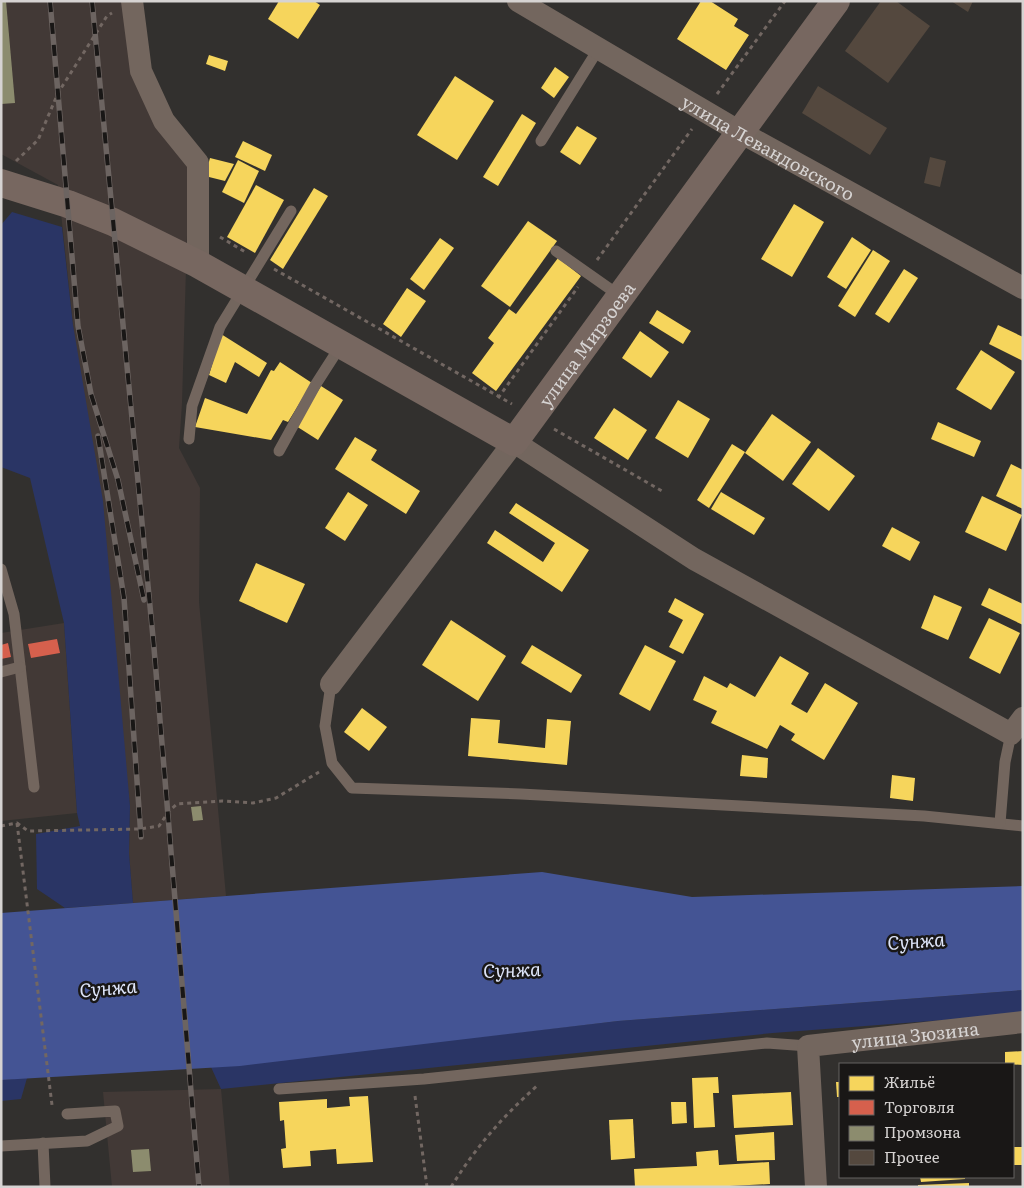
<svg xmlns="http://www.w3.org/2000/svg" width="1024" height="1188" viewBox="0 0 1024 1188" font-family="Literata,serif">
	<rect width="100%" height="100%" fill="#32302e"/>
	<g fill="#423936">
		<polygon points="1,1 125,1 189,169 182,403 179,448 200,488 199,602 226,896 133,903 129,853 130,806 73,325 58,185 1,154"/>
		<polygon points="64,623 77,813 1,821 1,633"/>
		<polygon points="221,1089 230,1187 112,1187 103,1092"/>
	</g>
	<g fill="#2a3565">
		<polygon points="12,212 62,227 73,325 103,501 130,806 129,853 133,903 65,908 37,889 36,834 80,826 77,813 64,623 30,478 1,467 1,225"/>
		<polygon points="1023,990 1023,1014 773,1033 221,1089 211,1067 618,1021"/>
		<polygon points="27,1078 21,1099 1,1101 1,1080"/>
	</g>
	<polygon fill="#445494" points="542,872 692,897 1023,886 1023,990 618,1021 240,1066 1,1080 1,913"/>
	<g fill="#f6d55c">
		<polygon points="279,1 314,1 320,5 298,39 268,19"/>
		<polygon points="701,1 710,1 738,19 734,26 749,35 726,70 677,39"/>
		<polygon points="209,55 228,61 225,71 206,64"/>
		<polygon points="555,67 569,77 554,98 541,88"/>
		<polygon points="455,76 494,101 457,160 417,135"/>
		<polygon points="522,114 536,123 498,186 483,177"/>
		<polygon points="577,126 597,138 580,165 560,152"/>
		<polygon points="243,141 272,155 265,171 235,157"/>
		<polygon points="210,158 234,164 225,181 205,176"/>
		<polygon points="238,160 259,171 244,203 222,192"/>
		<polygon points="256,185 284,200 255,253 227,237"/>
		<polygon points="314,188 328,196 283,269 270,260"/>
		<polygon points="794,204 824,222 792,277 761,259"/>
		<polygon points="528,221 557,241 510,307 481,286"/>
		<polygon points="852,237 871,250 846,289 827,277"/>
		<polygon points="440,238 454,248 424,290 410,279"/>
		<polygon points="873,250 890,261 855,317 838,306"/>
		<polygon points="558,258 581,276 496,391 472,373 494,343 488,338 509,309 516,314"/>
		<polygon points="904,269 918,278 889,323 875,314"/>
		<polygon points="407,288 426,301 401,337 383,324"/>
		<polygon points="657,310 691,331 683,344 649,323"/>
		<polygon points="998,325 1023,337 1023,361 989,344"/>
		<polygon points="640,331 669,352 651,378 622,358"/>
		<polygon points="221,334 267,363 259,377 235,362 226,383 209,375"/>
		<polygon points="981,350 1015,372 991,410 956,389"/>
		<polygon points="280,362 312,383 288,422 283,420 271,440 195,427 205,398 247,414 271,370 274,371"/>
		<polygon points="321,386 343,400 318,440 296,426"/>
		<polygon points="678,400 710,419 688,458 655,438"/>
		<polygon points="614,408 647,430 628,460 594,438"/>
		<polygon points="772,414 811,442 783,481 745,453"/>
		<polygon points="938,422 981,441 974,457 931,439"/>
		<polygon points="355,437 377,450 371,460 420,491 406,514 335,469"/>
		<polygon points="732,444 745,452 709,508 697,500"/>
		<polygon points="818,448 855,476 829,511 792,484"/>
		<polygon points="1011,464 1023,470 1023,509 996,496"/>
		<polygon points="348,492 368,505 345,541 325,528"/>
		<polygon points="721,492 765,518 754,535 711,509"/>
		<polygon points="982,496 1022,515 1006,551 965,532"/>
		<polygon points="516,503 589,550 562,592 487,543 495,530 543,562 555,543 509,513"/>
		<polygon points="892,527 920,542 910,561 882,546"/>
		<polygon points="256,563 305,584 287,623 239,601"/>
		<polygon points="989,588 1023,604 1023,625 981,605"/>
		<polygon points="934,595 962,607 948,640 921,628"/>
		<polygon points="675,598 704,614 683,654 669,647 683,620 668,612"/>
		<polygon points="989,618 1020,633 1000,674 969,658"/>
		<polygon points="451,620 506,656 478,701 422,665"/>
		<polygon points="532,645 582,675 571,693 521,663"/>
		<polygon points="645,645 676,661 650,711 619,694"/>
		<polygon points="780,656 809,673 791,704 807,713 825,683 858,703 824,760 791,740 795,734 780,725 767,749 711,723 717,711 693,700 704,676 727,688 730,683 755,697"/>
		<polygon points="362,708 387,727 369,751 344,732"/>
		<polygon points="471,718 500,720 498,743 545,748 547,719 571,721 567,765 468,756"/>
		<polygon points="742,755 768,758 767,778 740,776"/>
		<polygon points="892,775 915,778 913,801 890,798"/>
		<polygon points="1023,1051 1023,1065 1005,1064 1005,1052"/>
		<polygon points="718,1077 719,1093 713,1093 715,1127 694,1128 692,1078"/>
		<polygon points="836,1082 840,1082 840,1097 837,1097"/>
		<polygon points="791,1092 793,1125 734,1128 732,1095"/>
		<polygon points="368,1096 373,1162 337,1164 336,1149 310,1151 311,1166 283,1168 281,1149 286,1148 284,1120 280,1121 279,1102 327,1099 327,1108 350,1106 349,1097"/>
		<polygon points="671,1102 686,1102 687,1123 672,1124"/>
		<polygon points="633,1119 635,1158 611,1160 609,1120"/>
		<polygon points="774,1132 775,1160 737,1161 735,1135"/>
		<rect x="1013" y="1147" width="10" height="18"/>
		<polygon points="718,1150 719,1165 769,1162 770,1184 710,1187 635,1187 634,1169 697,1166 696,1152"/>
		<polygon points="920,1177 965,1177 965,1179 921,1182"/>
		<polygon points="969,1183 969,1187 918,1187 918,1185"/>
	</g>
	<g fill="#d6604d">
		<polygon points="57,639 60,653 31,658 28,644"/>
		<polygon points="8,643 11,657 1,659 1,645"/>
	</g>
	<g fill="#8c8c6e">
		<polygon points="1,1 6,1 15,103 1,104"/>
		<polygon points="201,806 203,820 193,821 191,807"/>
		<polygon points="149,1149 151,1171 133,1172 131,1150"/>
	</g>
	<g fill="#54483e">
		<polygon points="881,1 896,1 930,26 888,83 845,51"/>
		<polygon points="951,1 973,1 968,12"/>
		<polygon points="818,86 887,128 870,155 802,113"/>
		<polygon points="930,157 946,161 940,187 924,183"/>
	</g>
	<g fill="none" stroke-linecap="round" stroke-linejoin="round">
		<g stroke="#726762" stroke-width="3" stroke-dasharray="4 4" stroke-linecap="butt">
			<polyline points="717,94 785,1"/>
			<polyline points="16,161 38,140 58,93 107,16 112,13"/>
			<polyline points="220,237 247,253"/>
			<polyline points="597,260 692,129"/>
			<polyline points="274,269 512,404"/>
			<polyline points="498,398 578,287"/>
			<polyline points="554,429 662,491"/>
			<polyline points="17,823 52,1105"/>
			<polyline points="1,826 17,823 28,831 140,829 159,826 169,811 177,804 222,801 253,803 276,798 319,772"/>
			<polyline points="415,1096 427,1187"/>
			<path d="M 451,1187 C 476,1147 502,1117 538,1085"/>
		</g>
		<g stroke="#73665e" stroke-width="11">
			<polyline points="541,141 599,48"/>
			<polyline points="556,251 620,296"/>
			<polyline points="189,439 192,406 220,327 291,211"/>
			<polyline points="279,451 316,384 341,345"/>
			<polyline points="1,569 14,614 34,787"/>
			<polyline points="1,672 20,667"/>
			<polyline points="331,684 325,726 332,763 352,788 521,794 924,816 1023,826"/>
			<polyline points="1000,823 1005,762 1011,734"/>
			<polyline points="279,1089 424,1079 767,1043 808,1046"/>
			<polyline points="43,1143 45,1187"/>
			<polyline points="1,1146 87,1141 118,1126 115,1111 67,1114"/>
		</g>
		<g stroke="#73665e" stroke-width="22">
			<polyline points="132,1 141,71 164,121 198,163 198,264"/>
			<path id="s1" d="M 518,1 L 740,132 L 1023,288"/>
			<polyline points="331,684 514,442 694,559 1011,734 1023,718"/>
			<path id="s2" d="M 816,1187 L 808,1046 L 1023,1022"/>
		</g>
		<path stroke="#776760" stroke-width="28" id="s3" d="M 1,183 L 68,204 L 113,222 L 198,264 L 514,442 L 836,1"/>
		<g stroke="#6c6461" stroke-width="5.5">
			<g id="rail">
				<polyline points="50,1 78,326 91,394 118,480 144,600"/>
				<polyline points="92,1 154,648 199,1187"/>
				<polyline points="98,436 124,598 141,837"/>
			</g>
		</g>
		<use href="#rail" stroke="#191716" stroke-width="4" stroke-dasharray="11" stroke-linecap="butt"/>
	</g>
	<g text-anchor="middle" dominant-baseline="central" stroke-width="5" stroke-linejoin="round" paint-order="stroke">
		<g font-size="18" fill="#d6d3d2" stroke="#191716">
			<text stroke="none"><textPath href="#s1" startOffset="290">улица Левандовского</textPath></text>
			<text stroke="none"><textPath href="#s3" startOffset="698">улица Мирзоева</textPath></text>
			<text stroke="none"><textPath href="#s2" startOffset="249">улица Зюзина</textPath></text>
		</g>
		<g font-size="19" font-style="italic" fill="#dde4f8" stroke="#191716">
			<text transform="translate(916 940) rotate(-4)">Сунжа</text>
			<text transform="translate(512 969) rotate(-2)">Сунжа</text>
			<text transform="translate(108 987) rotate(-5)">Сунжа</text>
		</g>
	</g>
	<rect width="1024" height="1188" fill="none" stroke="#d6d3d2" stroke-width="5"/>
	<rect x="839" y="1063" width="175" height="115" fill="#191716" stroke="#656261"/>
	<rect x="849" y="1076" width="25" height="15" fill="#f6d55c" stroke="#656261"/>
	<text x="884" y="1088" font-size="15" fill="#d6d3d2">Жильё</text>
	<rect x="849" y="1100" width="25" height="15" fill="#d6604d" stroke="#656261"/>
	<text x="884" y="1113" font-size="15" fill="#d6d3d2">Торговля</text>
	<rect x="849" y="1126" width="25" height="15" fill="#8c8c6e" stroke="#656261"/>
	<text x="884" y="1138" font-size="15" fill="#d6d3d2">Промзона</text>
	<rect x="849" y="1150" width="25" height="15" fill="#54483e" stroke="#656261"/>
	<text x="884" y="1163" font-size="15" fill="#d6d3d2">Прочее</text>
</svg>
